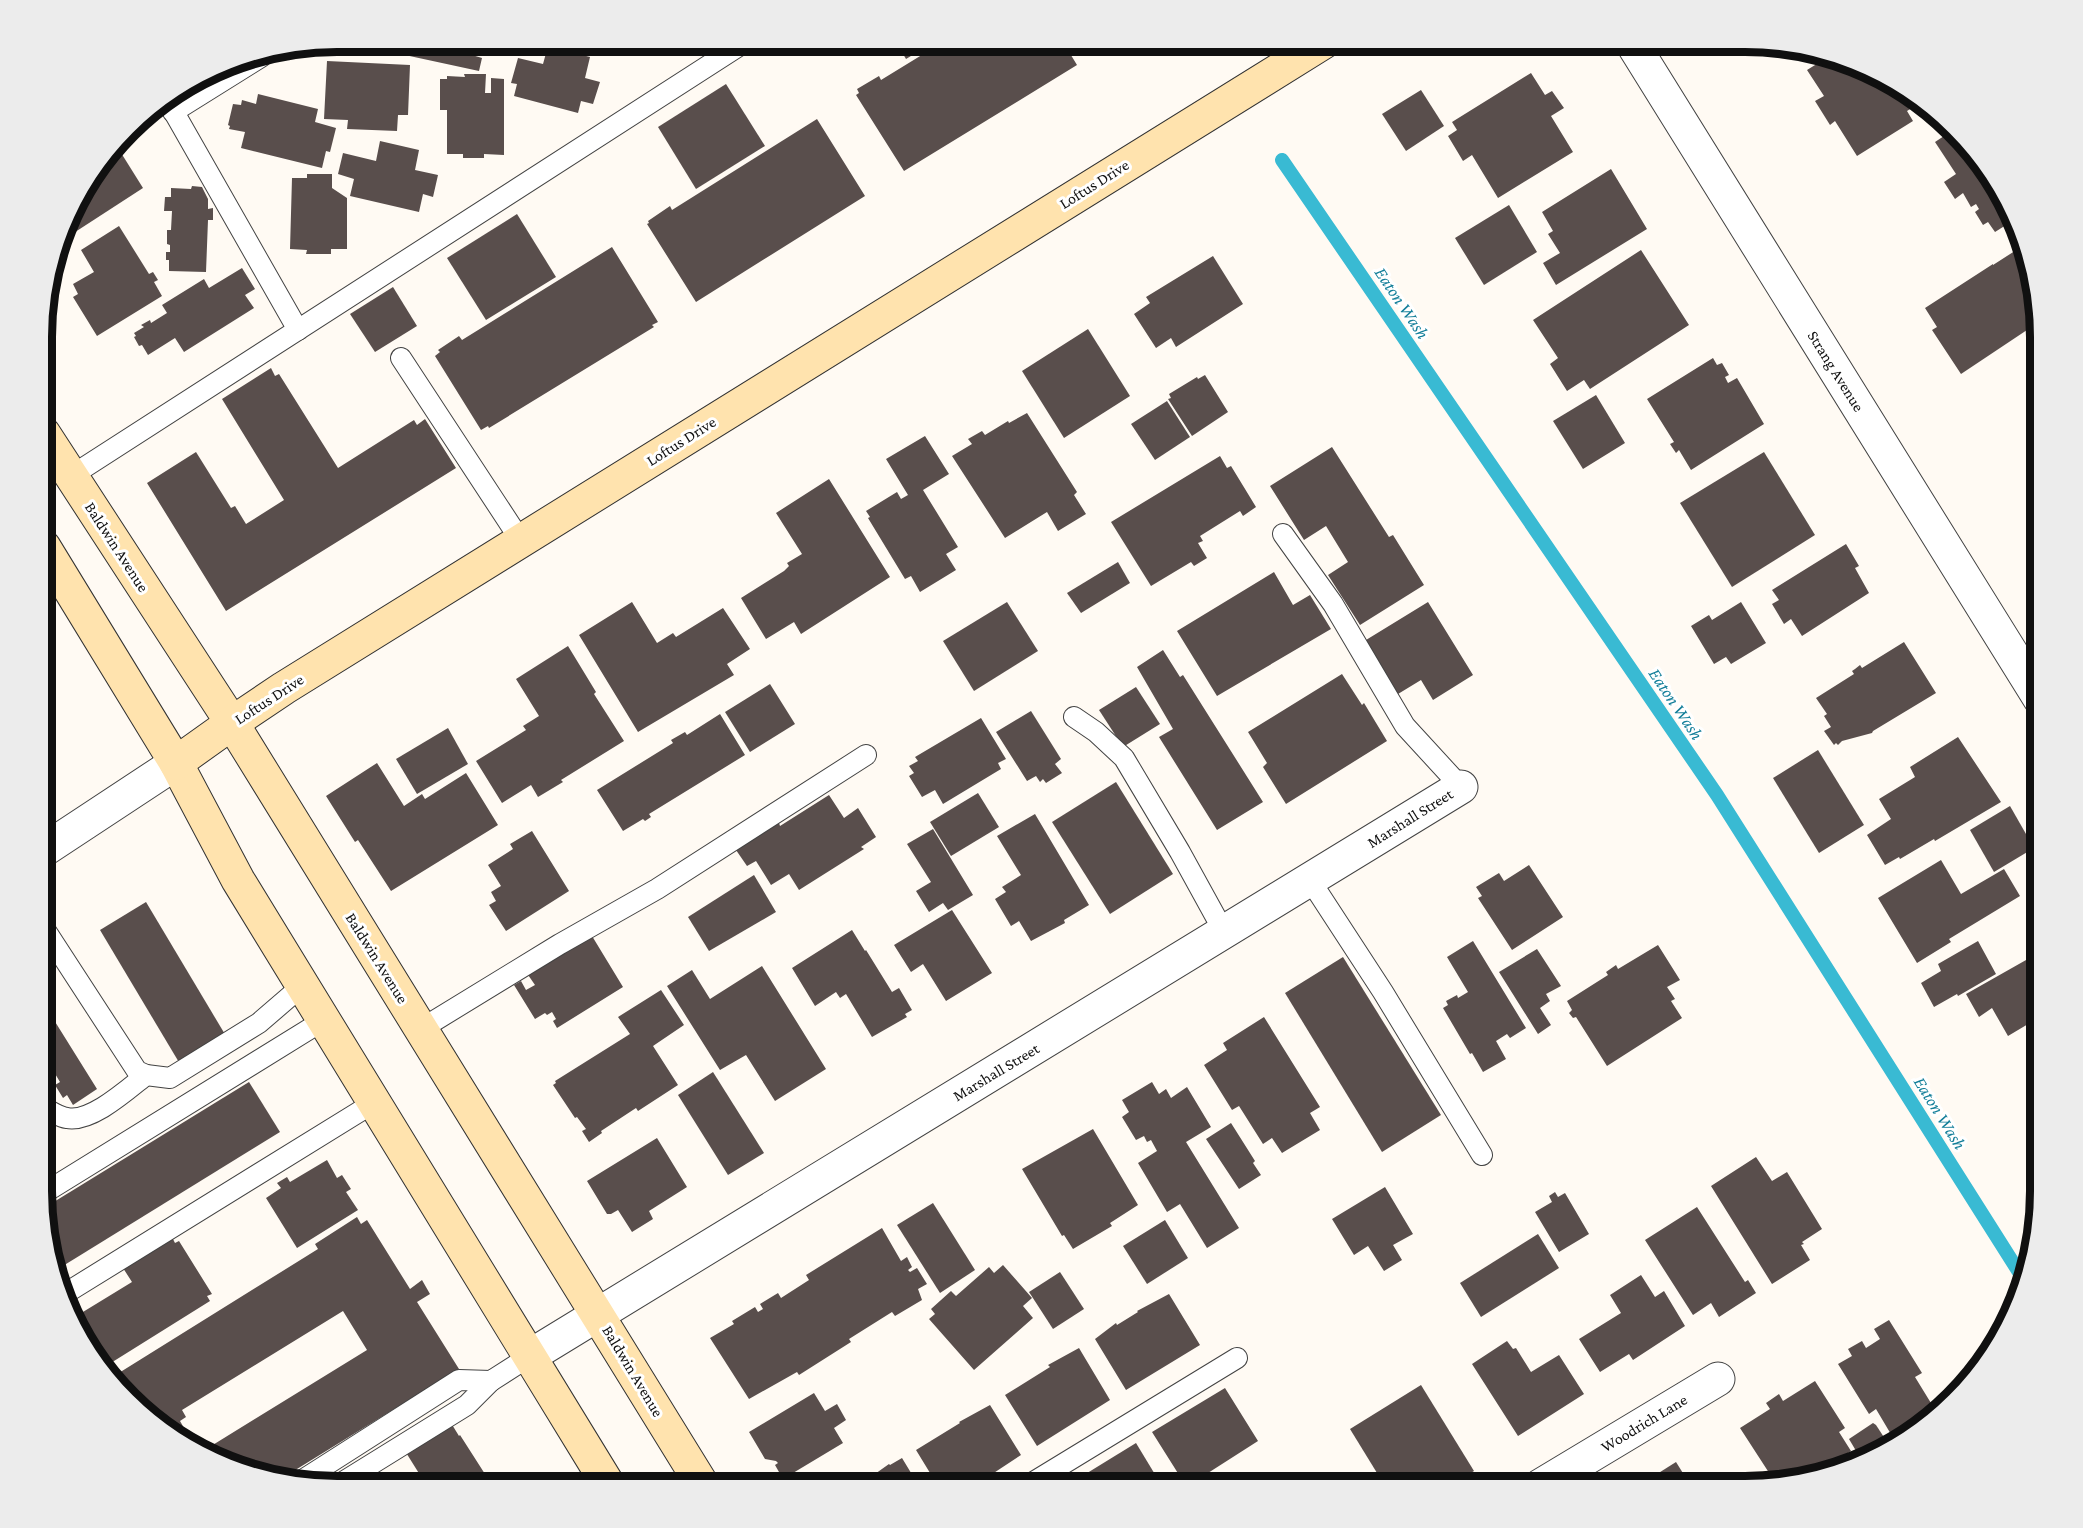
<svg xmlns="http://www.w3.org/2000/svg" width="2083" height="1528" viewBox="0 0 2083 1528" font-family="'Crimson Pro',serif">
	<rect width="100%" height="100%" fill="#fffaf3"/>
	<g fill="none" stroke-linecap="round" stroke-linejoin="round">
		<polyline stroke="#39bad3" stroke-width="14" points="1282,160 1717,795 2024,1280"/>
	</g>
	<g fill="#594e4c">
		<polygon points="394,42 491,42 488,53 474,49 472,55 482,58 479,71 391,52"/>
		<polygon points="896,42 934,42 906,59"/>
		<polygon points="943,42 1063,42 1077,65 904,171 856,95 859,93 857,89 879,76 881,80"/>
		<polygon points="1775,45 1795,50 1782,57"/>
		<polygon points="548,46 590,57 585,78 600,82 593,104 581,101 578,113 514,96 517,84 511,83 518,58 543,64"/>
		<polygon points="1828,57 1859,64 1923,101 1907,111 1913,121 1857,156 1835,121 1830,125 1815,101 1824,96 1807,70"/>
		<polygon points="327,61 410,65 408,115 398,115 397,131 347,129 348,120 324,119"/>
		<polygon points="1531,73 1545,95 1552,91 1564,108 1551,116 1573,152 1498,198 1472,155 1463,161 1448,136 1457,130 1452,122"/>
		<polygon points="464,74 486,74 485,93 491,93 491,78 504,79 504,155 484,154 484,158 463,158 463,154 447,154 447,110 440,110 440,79 447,79 447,76 465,77"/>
		<polygon points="726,84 765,146 696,189 658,127"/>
		<polygon points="1421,90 1444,126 1406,151 1382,114"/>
		<polygon points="258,94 318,109 315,122 336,128 330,152 326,151 322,168 241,148 245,132 229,129 230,126 228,125 233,104 241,105 242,100 256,104"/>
		<polygon points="817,119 865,196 696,302 647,224 649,223 648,221 670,206 672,210"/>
		<polygon points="1950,132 2010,206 2014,220 1995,232 1988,222 1983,225 1975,212 1979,209 1976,204 1971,207 1963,193 1955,199 1944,182 1956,174 1935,142"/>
		<polygon points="380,141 419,150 415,170 438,175 433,197 423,194 419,212 350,196 354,179 338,174 343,153 376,161"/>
		<polygon points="118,148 143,188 69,236 65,230 73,206"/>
		<polygon points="1611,169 1647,229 1556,285 1543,263 1560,253 1548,234 1553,231 1542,212"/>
		<polygon points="307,174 332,174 332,188 347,198 347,249 331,249 331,254 306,254 307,250 290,249 292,178 307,178"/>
		<polygon points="192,186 202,187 208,199 208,209 213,208 213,220 208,220 206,272 169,271 169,260 166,260 166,252 170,252 170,245 167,244 167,230 171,230 172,211 164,211 165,197 171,197 171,188 191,189"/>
		<polygon points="1509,205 1537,252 1484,285 1455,238"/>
		<polygon points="517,214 556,277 486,320 447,258"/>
		<polygon points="119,226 149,274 153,272 158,280 154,282 162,296 97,336 73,297 78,294 73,284 94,272 81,250"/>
		<polygon points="612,247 658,322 652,325 654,327 489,428 488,426 481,430 435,356 440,352 438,350 459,336 462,340"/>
		<polygon points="2021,247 2040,319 2032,324 2033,326 1961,374 1932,330 1937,327 1925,308 1993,264 1993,265"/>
		<polygon points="1641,250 1689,325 1590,389 1584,380 1567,391 1550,364 1558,358 1533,320"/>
		<polygon points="1213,256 1243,304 1176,347 1171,338 1156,348 1134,314 1150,303 1146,297"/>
		<polygon points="242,268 255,289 245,295 254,308 184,352 175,338 148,355 142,345 139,346 134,337 136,336 134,333 144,327 141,325 150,320 151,323 167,313 162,305 204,279 209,288"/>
		<polygon points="393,287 417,326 375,352 350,314"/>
		<polygon points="1088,329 1130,396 1064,438 1022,371"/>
		<polygon points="1713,358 1717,365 1722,363 1729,375 1725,377 1728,383 1737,378 1764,424 1691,470 1679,450 1676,453 1670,444 1674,442 1647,399"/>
		<polygon points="271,368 275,376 279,374 338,468 414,420 417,425 425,419 456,468 226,611 147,483 196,452 231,508 235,506 246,524 284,500 222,399"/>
		<polygon points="1205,375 1228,412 1192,436 1168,399 1171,398 1169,394 1197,377 1198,379"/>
		<polygon points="1596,395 1625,443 1583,469 1553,421"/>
		<polygon points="1167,401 1190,437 1155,460 1131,424"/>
		<polygon points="1027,413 1077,492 1074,495 1086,514 1058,531 1047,512 1005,538 952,456 972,444 968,439 982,431 985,435 1008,421 1009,423"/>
		<polygon points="925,436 949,474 923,490 958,547 946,554 956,570 920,592 911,576 905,579 868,518 870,517 866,511 897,492 901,499 908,495 886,459"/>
		<polygon points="1332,447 1389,537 1393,535 1424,585 1360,625 1328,575 1348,562 1326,526 1304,540 1270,486"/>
		<polygon points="1764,452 1815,535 1732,587 1680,503"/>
		<polygon points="1220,456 1227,468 1231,466 1256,507 1243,516 1240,511 1200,536 1203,541 1198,543 1207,558 1194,566 1191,562 1151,586 1111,522"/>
		<polygon points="829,479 890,577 801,634 794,622 766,639 741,598 784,571 789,566 787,563 802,554 776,513"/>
		<polygon points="1846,544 1859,566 1855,568 1869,593 1802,636 1791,619 1784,624 1772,604 1779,600 1772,590"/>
		<polygon points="1118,562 1130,583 1081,613 1067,593"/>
		<polygon points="1274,572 1293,605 1310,595 1331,629 1217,696 1177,631"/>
		<polygon points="632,602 657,643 673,633 676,637 723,608 750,649 727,664 734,675 638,732 579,635"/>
		<polygon points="1007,602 1038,651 974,691 943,641"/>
		<polygon points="1428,602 1473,675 1433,700 1421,680 1398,694 1366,640"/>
		<polygon points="1741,602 1766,643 1731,664 1726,657 1714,664 1691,626 1709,615 1712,620"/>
		<polygon points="1904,642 1936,693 1873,731 1872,733 1842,741 1838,745 1836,743 1834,745 1824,731 1831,727 1824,716 1827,714 1816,698 1854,674 1852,671 1855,669 1860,665 1862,668"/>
		<polygon points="568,646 596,692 594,694 624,741 561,780 563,782 538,797 531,785 502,803 476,761 526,730 523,726 539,716 516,679"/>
		<polygon points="1163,650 1180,677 1183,675 1263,802 1217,830 1159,737 1173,729 1137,667"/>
		<polygon points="1342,674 1362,705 1364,703 1387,741 1286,804 1263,767 1267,763 1248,732"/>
		<polygon points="770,684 795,724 750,752 725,712"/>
		<polygon points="1136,687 1160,724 1123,747 1099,710"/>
		<polygon points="1031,711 1061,759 1055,764 1062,773 1046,783 1043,779 1040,782 1036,776 1027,781 996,732"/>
		<polygon points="720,714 745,755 649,814 651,817 645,821 643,819 623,831 597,790 673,743 671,740 685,732 687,735"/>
		<polygon points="981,718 1006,759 998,763 1001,769 943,804 935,790 922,797 909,776 914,773 909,766 918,761 915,757"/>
		<polygon points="448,728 468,764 417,794 396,759"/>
		<polygon points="1958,737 2001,802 1935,841 1934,839 1900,859 1899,857 1885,865 1867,835 1891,819 1879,799 1915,777 1910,767"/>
		<polygon points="1818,750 1864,825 1819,853 1773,778"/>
		<polygon points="377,763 404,806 422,794 425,799 466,773 498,825 391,891 358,840 355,842 326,796"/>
		<polygon points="1116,782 1173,874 1110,914 1052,822"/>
		<polygon points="978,793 999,827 951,856 930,822"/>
		<polygon points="829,795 844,818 858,808 876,837 861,847 864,849 799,890 789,874 771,885 756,861 747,866 736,850 779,823 780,826"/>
		<polygon points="2010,806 2034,848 1994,872 1970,830"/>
		<polygon points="1035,814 1089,905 1064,920 1065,923 1031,941 1019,921 1011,926 995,899 1006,892 1002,887 1021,875 997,836"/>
		<polygon points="933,829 973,895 948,910 943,903 929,912 916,891 931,882 907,844"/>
		<polygon points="532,831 569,891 506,931 489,905 496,901 491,892 501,886 488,865 513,849 510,844"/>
		<polygon points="1941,860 1961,894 2004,869 2020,896 1949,939 1951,942 1917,963 1878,898"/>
		<polygon points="1529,865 1563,917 1512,950 1478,898 1482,896 1476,887 1499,873 1504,881"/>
		<polygon points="754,875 776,912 709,951 688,917"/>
		<polygon points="146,902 226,1036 180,1064 100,930"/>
		<polygon points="952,910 992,973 946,1001 923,964 911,972 894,945"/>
		<polygon points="852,930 865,951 866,950 892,992 899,988 912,1010 905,1014 907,1017 872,1037 846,994 840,998 836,992 815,1006 792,968"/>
		<polygon points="592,936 623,987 557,1028 553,1021 556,1019 552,1012 547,1015 545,1013 535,1019 514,985 521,981 526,990 535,985 524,969 549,954 553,960"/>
		<polygon points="1473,941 1526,1028 1510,1038 1507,1034 1496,1041 1506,1059 1483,1072 1472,1053 1470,1054 1443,1008 1448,1005 1446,1001 1457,995 1458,998 1468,992 1447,957"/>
		<polygon points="1978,941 1996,974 1958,996 1957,994 1934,1007 1921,983 1941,971 1938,964"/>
		<polygon points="1658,945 1680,980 1667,987 1675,999 1671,1001 1682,1018 1607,1066 1576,1017 1573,1018 1569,1013 1572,1010 1567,1001 1608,975 1606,972 1616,965 1618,969"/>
		<polygon points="1537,949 1561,986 1546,994 1550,1001 1540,1008 1551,1025 1538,1034 1499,972"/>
		<polygon points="2040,952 2040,1017 2008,1036 1992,1008 1979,1017 1966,994"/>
		<polygon points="1343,957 1441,1115 1382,1152 1285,993"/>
		<polygon points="762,966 826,1069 775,1101 746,1055 720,1070 667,986 692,970 710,999"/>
		<polygon points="661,990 684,1025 653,1046 678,1085 638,1111 636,1108 601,1131 602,1133 589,1142 582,1131 586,1129 577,1117 575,1118 553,1085 556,1083 555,1081 630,1034 618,1017"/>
		<polygon points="44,1004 97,1089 73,1105 67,1095 63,1098 55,1085 60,1082 54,1072 44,1078"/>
		<polygon points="1264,1017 1320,1107 1310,1113 1320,1130 1282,1153 1272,1138 1263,1144 1239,1106 1232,1110 1204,1065 1227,1050 1223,1043"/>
		<polygon points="713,1072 764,1153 728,1175 678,1095"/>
		<polygon points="249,1082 280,1132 58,1269 44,1229 44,1208"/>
		<polygon points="1152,1082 1159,1094 1166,1089 1171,1098 1187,1087 1211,1127 1186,1142 1239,1228 1207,1248 1180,1204 1167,1212 1138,1163 1157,1151 1151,1140 1147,1142 1144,1136 1136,1140 1122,1117 1129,1112 1122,1100"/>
		<polygon points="1231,1123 1255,1161 1253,1163 1261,1175 1239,1189 1206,1139"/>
		<polygon points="1093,1129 1138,1205 1110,1223 1112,1226 1073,1249 1064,1235 1062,1236 1022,1169"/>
		<polygon points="657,1138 687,1187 649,1211 653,1219 632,1232 618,1210 611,1214 607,1214 587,1181"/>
		<polygon points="1756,1157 1772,1181 1787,1172 1822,1229 1802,1242 1804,1244 1801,1245 1810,1260 1772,1284 1711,1186"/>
		<polygon points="327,1160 337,1178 342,1175 351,1189 346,1192 358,1210 297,1248 266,1198 281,1188 277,1183 287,1177 290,1182"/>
		<polygon points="1385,1187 1413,1234 1393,1245 1402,1260 1384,1271 1368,1246 1354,1255 1332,1219"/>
		<polygon points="1555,1192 1558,1197 1565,1193 1589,1234 1559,1252 1535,1212 1552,1202 1549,1196"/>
		<polygon points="933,1203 975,1270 940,1293 897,1225"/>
		<polygon points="1697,1207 1745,1282 1748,1280 1756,1293 1719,1317 1711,1303 1693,1315 1645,1240"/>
		<polygon points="357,1217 361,1224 367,1220 410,1289 422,1280 430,1294 417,1302 459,1369 284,1477 224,1464 203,1451 367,1350 343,1311 182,1410 186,1417 180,1421 195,1447 157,1425 114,1376 318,1249 315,1244"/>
		<polygon points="1165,1220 1188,1258 1147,1284 1123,1246"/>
		<polygon points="882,1228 901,1261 907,1257 912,1267 908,1270 910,1272 917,1268 927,1284 918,1289 922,1300 895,1316 892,1312 849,1339 851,1342 799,1375 797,1372 749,1399 710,1338 734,1324 732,1321 755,1307 758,1312 763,1309 760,1304 778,1293 781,1298 809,1280 806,1275"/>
		<polygon points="1538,1234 1559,1268 1481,1317 1460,1283"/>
		<polygon points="172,1237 175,1243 179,1241 212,1294 207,1296 210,1301 106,1366 81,1338 69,1301 78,1315 132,1282 123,1268"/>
		<polygon points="1003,1265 1032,1298 1023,1306 1033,1318 974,1370 929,1319 935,1314 931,1309 951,1291 956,1296 989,1267 994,1273"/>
		<polygon points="1060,1272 1084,1309 1053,1329 1029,1292"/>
		<polygon points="1641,1275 1655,1297 1664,1291 1685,1326 1633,1360 1629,1354 1600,1372 1579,1339 1621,1313 1610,1295"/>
		<polygon points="1169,1294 1200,1345 1126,1390 1095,1339 1116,1323 1117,1325 1138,1312 1137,1311"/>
		<polygon points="1889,1320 1922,1373 1915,1377 1934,1408 1923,1418 1892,1436 1876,1409 1869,1414 1838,1364 1852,1356 1848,1349 1862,1341 1866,1348 1880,1339 1874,1329"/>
		<polygon points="1507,1341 1513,1349 1516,1348 1531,1372 1559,1355 1584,1394 1518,1436 1472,1364"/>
		<polygon points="1079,1348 1110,1400 1037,1446 1005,1395 1050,1367 1048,1365"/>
		<polygon points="1815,1381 1845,1428 1839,1432 1851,1451 1809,1478 1799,1479 1796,1476 1790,1480 1775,1482 1740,1428 1770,1409 1766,1403 1779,1394 1783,1401"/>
		<polygon points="1421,1385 1474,1471 1450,1486 1385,1486 1350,1429"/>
		<polygon points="1225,1388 1258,1441 1208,1473 1209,1475 1190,1486 1186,1486 1152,1432"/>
		<polygon points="814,1393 825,1411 837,1404 846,1420 834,1428 843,1443 783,1479 775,1465 778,1463 776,1461 765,1459 749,1432"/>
		<polygon points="990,1405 1021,1455 974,1486 938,1486 916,1450 960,1423 959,1422"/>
		<polygon points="451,1423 459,1436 460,1435 492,1485 418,1485 414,1479 420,1475 405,1451"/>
		<polygon points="1873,1423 1876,1425 1889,1445 1877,1455 1862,1461 1849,1439"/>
		<polygon points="1136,1443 1162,1486 1066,1486"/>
		<polygon points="902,1458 919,1486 858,1486 889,1464 890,1465"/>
		<polygon points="1676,1462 1691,1486 1638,1486"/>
		<polygon points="1290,1475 1297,1486 1272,1486"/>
	</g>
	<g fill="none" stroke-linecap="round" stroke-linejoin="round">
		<g stroke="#434343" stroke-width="22">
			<g id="service">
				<polyline points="167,100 298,330"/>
				<polyline points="173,112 261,57"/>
				<polyline points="401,358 521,541"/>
				<polyline points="71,476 745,42"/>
				<polyline points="1283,534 1333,604 1405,726 1461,787"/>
				<polyline points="1074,717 1096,732 1124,758 1180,852 1224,932"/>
				<polyline points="1310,880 1383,992 1482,1155"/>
				<polyline points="44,928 137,1071 146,1075 170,1078 259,1023 303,985"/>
				<polyline points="421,1029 560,944 657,889 866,755"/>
				<path d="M 44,1109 C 52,1111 59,1117 67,1118 C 91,1123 128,1089 146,1075"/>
				<polyline points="44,1193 324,1020"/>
				<polyline points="66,1293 375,1102"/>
				<polyline points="301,1481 459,1380 491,1381 530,1356"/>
				<polyline points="338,1485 467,1405 491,1381"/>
				<polyline points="1027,1486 1237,1358"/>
			</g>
		</g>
		<g stroke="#434343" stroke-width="35">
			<g id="minor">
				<polyline points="1632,43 2040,699"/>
				<polyline points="530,1356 1461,787"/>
				<polyline points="1540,1486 1718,1379"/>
			</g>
		</g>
		<g stroke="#434343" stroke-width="35">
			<polyline id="tertiary" points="44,850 176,763"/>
		</g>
		<g stroke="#323232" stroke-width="35">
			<g id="secondary">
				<polyline points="44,434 232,723 703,1486"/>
				<polyline points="44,547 176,763 238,880 609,1486"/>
				<polyline points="176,763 232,723 284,688 1324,42"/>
			</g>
		</g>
		<use href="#service" stroke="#fff" stroke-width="20"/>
		<use href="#minor" stroke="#fff" stroke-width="33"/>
		<use href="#tertiary" stroke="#fff" stroke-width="33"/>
		<use href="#secondary" stroke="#ffe3ae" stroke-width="33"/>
	</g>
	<g text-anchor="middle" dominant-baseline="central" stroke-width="6" stroke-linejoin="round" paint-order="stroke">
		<g font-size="16" fill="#101010" stroke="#fff">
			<text transform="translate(1094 184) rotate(-32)">Loftus Drive</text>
			<text transform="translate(1836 371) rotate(58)">Strang Avenue</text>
			<text transform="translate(681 441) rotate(-32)">Loftus Drive</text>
			<text transform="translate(117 547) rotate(57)">Baldwin Avenue</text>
			<text transform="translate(269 699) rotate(-33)">Loftus Drive</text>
			<text transform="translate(1410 818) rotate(-32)">Marshall Street</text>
			<text transform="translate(377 958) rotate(58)">Baldwin Avenue</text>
			<text transform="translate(996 1072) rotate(-31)">Marshall Street</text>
			<text transform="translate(633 1371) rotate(59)">Baldwin Avenue</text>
			<text transform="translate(1644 1423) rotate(-31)">Woodrich Lane</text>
		</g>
		<g font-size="18" font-style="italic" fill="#127e99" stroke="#fff">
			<text transform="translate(1402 303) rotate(56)">Eaton Wash</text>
			<text transform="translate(1676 704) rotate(56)">Eaton Wash</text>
			<text transform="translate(1940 1113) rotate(58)">Eaton Wash</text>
		</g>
	</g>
	<path d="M0 0H2083V1528H0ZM337 52H1745A285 285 0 0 1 2030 337V1191A285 285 0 0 1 1745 1476H337A285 285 0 0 1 52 1191V337A285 285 0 0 1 337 52Z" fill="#ececec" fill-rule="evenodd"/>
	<path fill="none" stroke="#101010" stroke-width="8" d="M337 52H1745A285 285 0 0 1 2030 337V1191A285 285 0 0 1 1745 1476H337A285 285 0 0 1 52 1191V337A285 285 0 0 1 337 52Z"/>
</svg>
